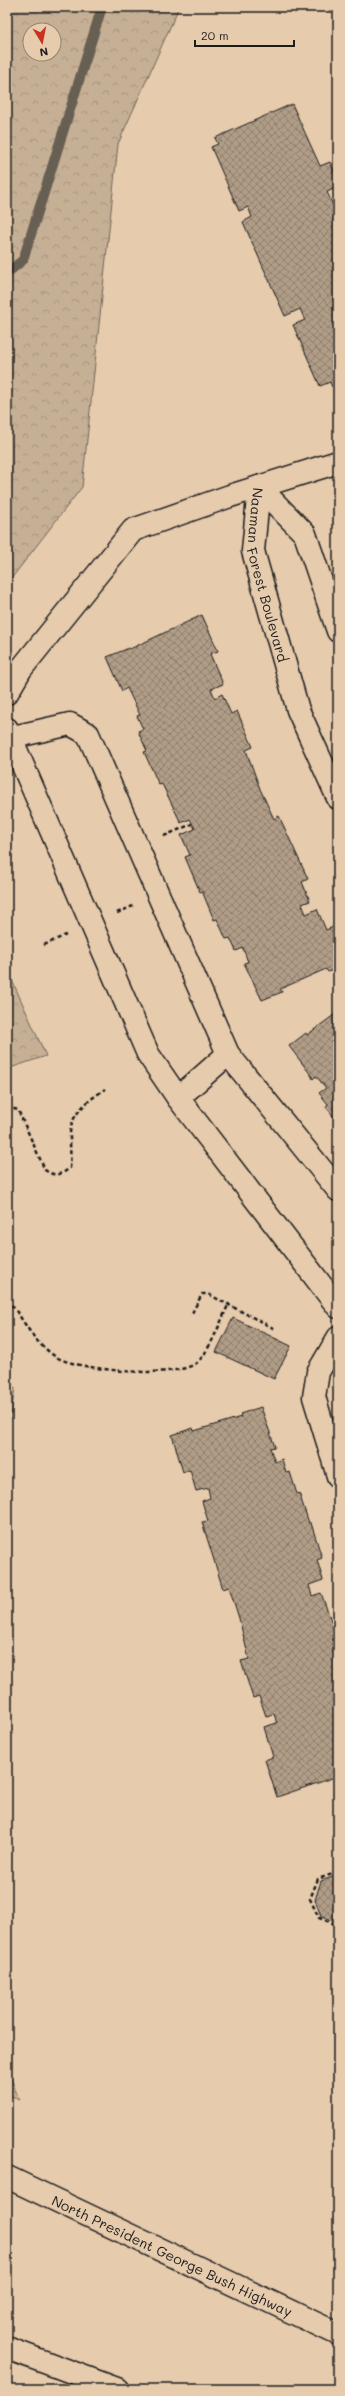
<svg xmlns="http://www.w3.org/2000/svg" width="345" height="2396" viewBox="0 0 345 2396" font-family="Mali,sans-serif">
	<defs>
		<pattern id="forest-crowns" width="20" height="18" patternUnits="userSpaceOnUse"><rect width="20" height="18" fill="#c5af95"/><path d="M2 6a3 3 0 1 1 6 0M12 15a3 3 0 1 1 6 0" fill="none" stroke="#a99680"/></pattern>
		<pattern id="building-cross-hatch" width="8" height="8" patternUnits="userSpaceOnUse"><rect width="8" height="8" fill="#b19d87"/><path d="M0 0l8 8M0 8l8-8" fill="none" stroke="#8f7f6e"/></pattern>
	</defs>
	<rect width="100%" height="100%" fill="#e6cbad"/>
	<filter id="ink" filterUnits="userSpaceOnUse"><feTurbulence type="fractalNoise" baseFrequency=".025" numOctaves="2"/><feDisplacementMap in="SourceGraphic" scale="8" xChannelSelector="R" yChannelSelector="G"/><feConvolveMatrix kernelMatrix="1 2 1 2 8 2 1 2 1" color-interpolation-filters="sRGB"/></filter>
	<g filter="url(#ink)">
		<g fill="url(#forest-crowns)" stroke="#706658" fill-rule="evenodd">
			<path d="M 7,7 L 179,7 L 118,144 L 82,487 L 7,584 ZM 30,30 L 54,30 L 54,54 L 30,54 Z"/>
			<polygon points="7,969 46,1056 7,1069"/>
			<polygon points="7,1378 15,1388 7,1440"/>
			<polygon points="7,2067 19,2100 7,2094"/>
		</g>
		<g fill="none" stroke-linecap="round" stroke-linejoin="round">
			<polyline stroke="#685e53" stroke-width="10" points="7,273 23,260 102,7"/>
		</g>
		<g fill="url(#building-cross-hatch)" stroke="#1c1c1c">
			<polygon points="292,104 320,166 330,162 338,180 338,187 327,192 338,216 338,384 332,387 330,382 320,386 293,325 305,320 300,309 285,316 243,222 252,217 248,207 239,211 211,147 218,144 215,138"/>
			<polygon points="202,615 218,651 210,654 223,684 211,689 215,698 222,694 231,714 237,711 253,747 246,750 260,789 274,819 279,816 308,879 302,882 310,901 302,904 306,914 317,909 326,930 333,927 338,942 338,968 328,972 326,969 280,989 282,992 262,1000 244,963 248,962 243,948 236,951 230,938 226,939 217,919 214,920 202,891 200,892 185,857 190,855 181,835 195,829 190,819 181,823 162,784 159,785 144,752 147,751 138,731 143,729 137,716 140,715 127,688 122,691 107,657 129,648 130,649"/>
			<polygon points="338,1012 338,1122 326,1107 328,1104 319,1093 326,1088 316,1076 313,1079 311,1075 289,1046 306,1033 307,1035"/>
			<polygon points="233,1318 291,1346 274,1379 216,1352"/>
			<polygon points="261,1407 275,1447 270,1448 275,1462 282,1459 286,1473 290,1472 297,1494 299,1493 309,1523 311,1523 322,1558 317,1560 323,1580 309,1585 312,1596 321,1593 336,1634 338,1633 338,1776 277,1797 265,1760 273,1757 264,1727 277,1723 274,1714 266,1716 259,1696 253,1698 241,1661 249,1659 239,1618 229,1587 223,1589 202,1522 208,1521 202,1501 210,1498 208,1488 196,1491 190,1470 183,1472 172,1435 193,1428 194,1431 241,1417 240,1414"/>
			<polygon points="338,1875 338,1922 337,1922 321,1916 315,1900 321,1881"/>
		</g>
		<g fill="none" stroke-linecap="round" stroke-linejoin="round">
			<g stroke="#1c1c1c" stroke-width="25">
				<g id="minor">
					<polyline points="7,693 21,669 133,530 230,496 338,462"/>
					<polyline points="7,729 148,1054 178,1098 338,1307"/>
					<polyline points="9,738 70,724 88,734 228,1054 338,1190"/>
					<polyline points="178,1098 228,1054"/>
					<polyline points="338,1338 318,1372 314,1397 338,1476"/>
				</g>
			</g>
			<g stroke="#1c1c1c" stroke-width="25">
				<g id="tertiary">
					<path id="s1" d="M 259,487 L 253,551 L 298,710 L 338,798"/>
					<polyline points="259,487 305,534 338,631"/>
				</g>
			</g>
			<g stroke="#1c1c1c" stroke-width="25">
				<g id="secondary">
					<path id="s2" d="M 7,2177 L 338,2334"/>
				</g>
			</g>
			<g stroke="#1c1c1c" stroke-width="25">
				<polyline id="motorway" points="7,2348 117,2389"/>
			</g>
			<g stroke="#1c1c1c" stroke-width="2.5" stroke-dasharray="4 3" stroke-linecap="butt">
				<polyline points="335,174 338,172"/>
				<polyline points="164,836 192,824"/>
				<polyline points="117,913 133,906"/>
				<polyline points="44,945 66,935"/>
				<polyline points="7,1098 10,1108"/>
				<path d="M 7,1110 L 10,1108 L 18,1110 L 45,1170 C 54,1177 61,1175 70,1168 C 71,1158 70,1148 70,1137 C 69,1114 88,1101 105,1089"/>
				<path d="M 7,1300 C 21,1314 30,1337 45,1348 C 49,1352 54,1356 60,1359 C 85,1370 170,1379 195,1364 C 208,1356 222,1318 229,1303"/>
				<polyline points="192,1313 202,1294 208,1294 275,1329"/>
				<polyline points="338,1872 318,1879 310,1899 319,1918 338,1925"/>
			</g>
			<use href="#minor" stroke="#e6cbad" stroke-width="22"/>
			<use href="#tertiary" stroke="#e6cbad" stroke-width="22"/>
			<use href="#secondary" stroke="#e6cbad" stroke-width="22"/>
			<use href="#motorway" stroke="#e6cbad" stroke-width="22"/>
		</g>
	</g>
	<g text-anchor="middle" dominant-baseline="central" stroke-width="3" stroke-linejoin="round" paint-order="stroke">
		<g font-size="14" fill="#1c1c1c" stroke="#e6cbad">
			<text stroke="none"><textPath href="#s1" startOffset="90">Naaman Forest Boulevard</textPath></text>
			<text stroke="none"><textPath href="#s2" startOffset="183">North President George Bush Highway</textPath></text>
		</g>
	</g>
	<rect width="345" height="2396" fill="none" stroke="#e6cbad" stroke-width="24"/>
	<rect x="12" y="12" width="321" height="2372" fill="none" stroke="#1c1c1c" stroke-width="1.5" filter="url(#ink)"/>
	<g transform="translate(42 42) rotate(170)"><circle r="19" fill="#e6cbad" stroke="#958573"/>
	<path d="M0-3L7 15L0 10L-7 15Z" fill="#c8321e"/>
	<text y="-6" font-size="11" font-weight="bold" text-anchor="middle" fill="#1c1c1c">N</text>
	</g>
	<path d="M195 40v6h99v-6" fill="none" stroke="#1c1c1c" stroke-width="2"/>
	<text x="201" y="40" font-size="12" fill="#1c1c1c" stroke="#e6cbad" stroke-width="3" paint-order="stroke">20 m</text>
</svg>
